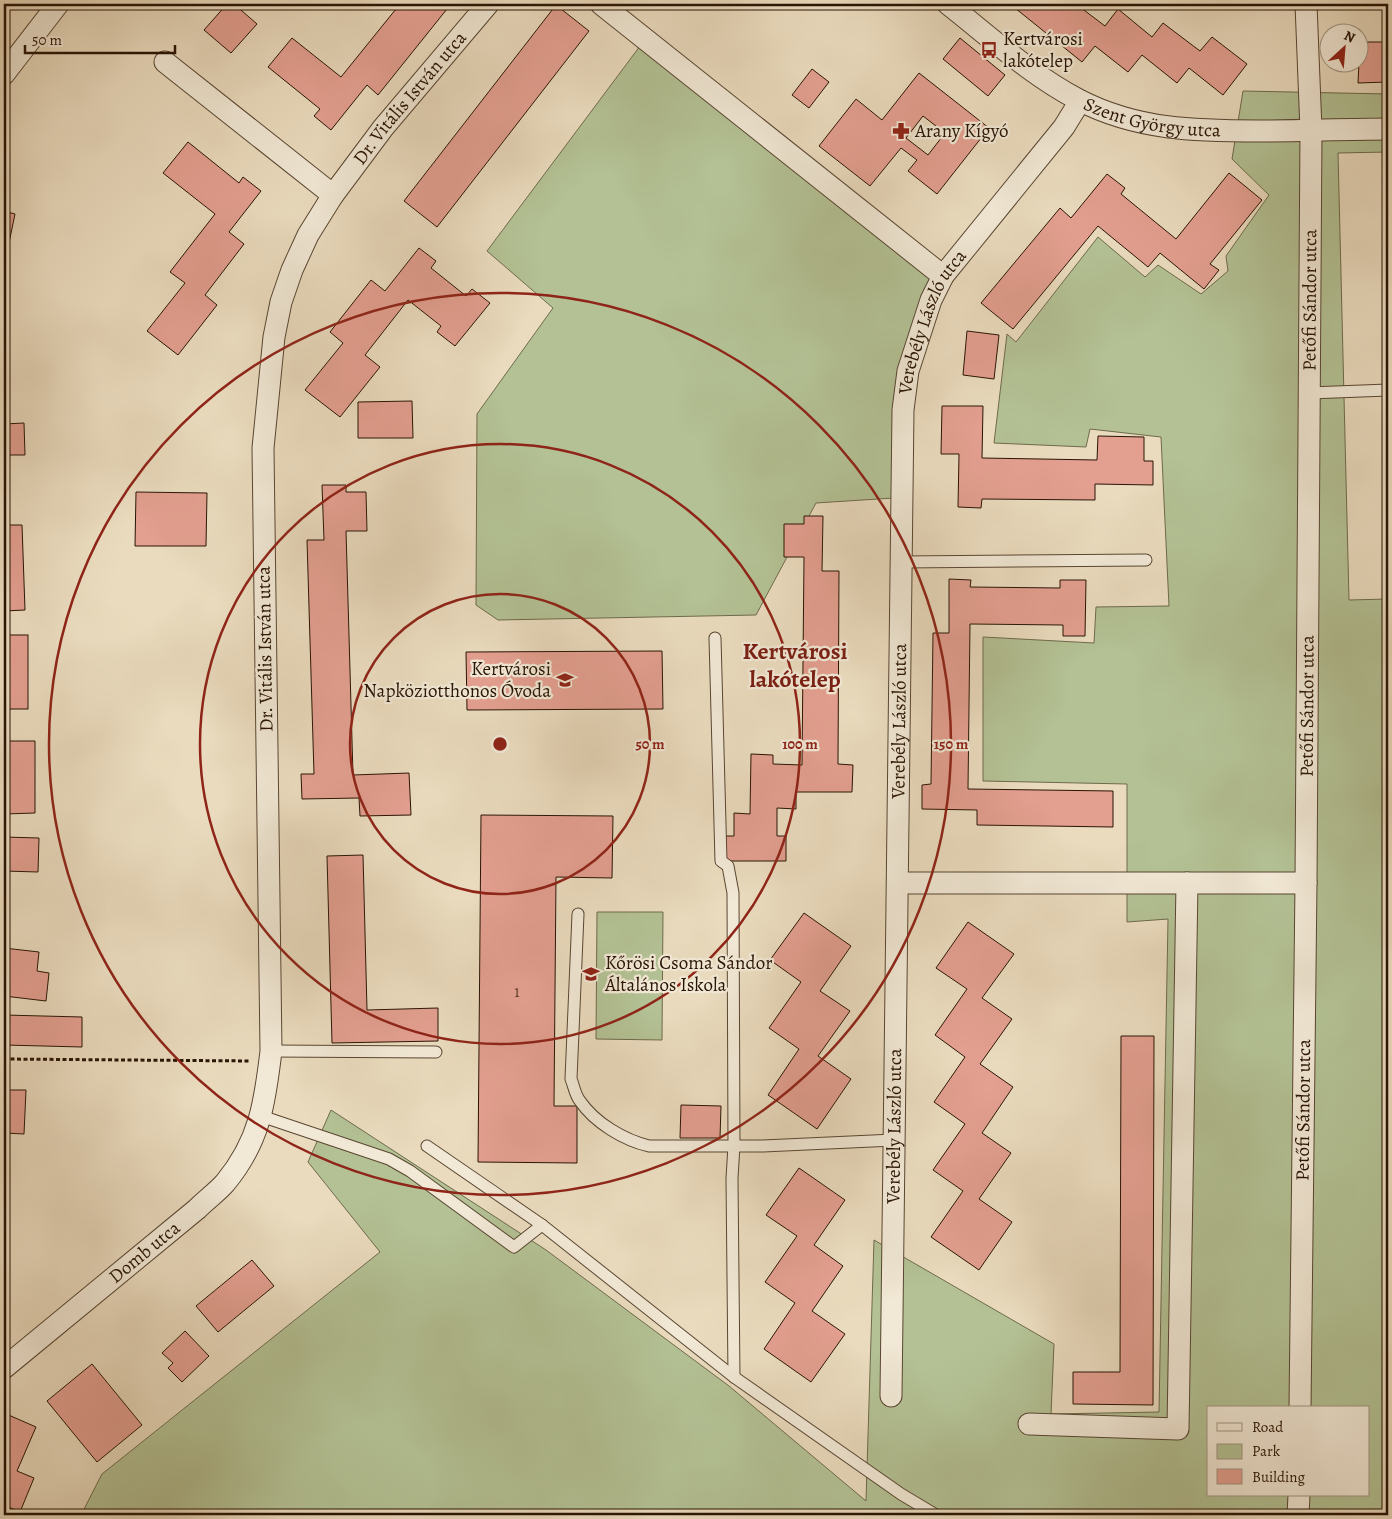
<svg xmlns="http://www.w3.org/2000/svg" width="1392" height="1519" viewBox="0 0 1392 1519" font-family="Alegreya,serif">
	<rect width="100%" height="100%" fill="#eadbbe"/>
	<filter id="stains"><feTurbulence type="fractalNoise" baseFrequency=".004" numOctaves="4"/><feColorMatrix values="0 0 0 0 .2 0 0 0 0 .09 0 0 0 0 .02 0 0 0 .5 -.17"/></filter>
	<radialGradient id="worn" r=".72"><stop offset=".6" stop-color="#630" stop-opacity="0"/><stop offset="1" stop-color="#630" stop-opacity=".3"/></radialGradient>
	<g fill="#b3c194" stroke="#6e6a4c" fill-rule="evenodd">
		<polygon points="649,34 955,275 921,340 908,395 909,497 816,503 756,615 498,620 476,605 477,414 553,308 487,251"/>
		<path d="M 1243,91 L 1388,94 L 1388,152 L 1338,153 L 1349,600 L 1388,599 L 1388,1515 L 81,1515 L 102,1474 L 380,1252 L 308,1162 L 331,1110 L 546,1250 L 729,1386 L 866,1501 L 874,1240 L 1054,1344 L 1051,1414 L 1159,1412 L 1168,919 L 1127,922 L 1127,784 L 983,781 L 983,637 L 1094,643 L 1096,607 L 1169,606 L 1161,437 L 1090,429 L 1086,447 L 994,443 L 1007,334 L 1016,342 L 1098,237 L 1145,277 L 1158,265 L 1201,294 L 1228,271 L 1226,256 L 1269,195 L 1232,159 ZM 1208,1408 L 1368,1408 L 1368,1495 L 1208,1495 Z"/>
		<polygon points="597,912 663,912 662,1040 596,1039"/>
	</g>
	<g fill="#e39f90" stroke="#291404" fill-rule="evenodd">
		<polygon points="227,4 234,4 257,24 231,53 204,30"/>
		<polygon points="400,4 451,4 378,95 367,85 331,130 314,116 320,109 268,67 292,38 341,77"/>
		<polygon points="1010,4 1076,4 1105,26 1118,9 1152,37 1163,23 1200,51 1212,37 1247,64 1223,95 1189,68 1177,83 1142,55 1128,72 1095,46 1082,62"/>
		<polygon points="556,5 589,31 437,227 404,201"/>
		<polygon points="960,38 1005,75 988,96 943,59"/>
		<polygon points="1360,42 1388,42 1388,82 1358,83"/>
		<polygon points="812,69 829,82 809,108 792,95"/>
		<path d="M 919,73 L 989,128 L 937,194 L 908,171 L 917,160 L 901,148 L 870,186 L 819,146 L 856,99 L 882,120 ZM 923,116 L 945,133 L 928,155 L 906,138 Z"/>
		<polygon points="188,142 239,183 243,177 261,191 229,232 244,244 205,295 217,305 178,355 147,331 185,283 170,272 215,214 163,173"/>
		<polygon points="1229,173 1262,200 1210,264 1219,270 1204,289 1160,253 1148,267 1098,226 1013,329 981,303 1060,208 1071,218 1107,174 1125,188 1121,194 1176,239"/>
		<polygon points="4,211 15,214 4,267"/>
		<polygon points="419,248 436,261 431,268 466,296 472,289 490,303 455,346 437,332 441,326 408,300 365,355 380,367 340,417 305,390 343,343 330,332 371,280 385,291"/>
		<polygon points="967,331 999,335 994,379 963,375"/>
		<polygon points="412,401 413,438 358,438 358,402"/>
		<polygon points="942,406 983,406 982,458 1097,460 1098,436 1144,437 1144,461 1153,461 1153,485 1095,484 1095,500 982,499 981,508 958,507 959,454 941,454"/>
		<polygon points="24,423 25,455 10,455 4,463 4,424"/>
		<polygon points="322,485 346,485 346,492 366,492 367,531 346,531 353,775 409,773 411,815 360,816 359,798 302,799 301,774 314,774 307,540 324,540"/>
		<polygon points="136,492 207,493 206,546 135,546"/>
		<polygon points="804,516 823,516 822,571 839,571 838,764 853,765 852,792 796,792 796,809 777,808 777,836 786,836 786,861 722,861 723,836 734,836 734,813 750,814 751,754 773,755 773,764 802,765 804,557 784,557 784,524 804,524"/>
		<polygon points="4,525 22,525 25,610 4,611"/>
		<polygon points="949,579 971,580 970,587 1060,588 1060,580 1086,580 1085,636 1063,636 1063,625 970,624 968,789 1113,791 1113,827 977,825 977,810 922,809 922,785 931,784 933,633 949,633"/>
		<rect x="4" y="635" width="24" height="74"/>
		<polygon points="662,651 663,709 467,710 466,652"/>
		<polygon points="4,741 35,741 35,813 4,814"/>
		<polygon points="481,815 613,816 612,878 556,877 554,1106 577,1106 577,1163 478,1162"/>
		<polygon points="4,837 39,838 38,872 4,871"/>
		<polygon points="363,855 367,1010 438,1008 438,1041 332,1043 327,856"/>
		<polygon points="804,913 851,946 820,991 850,1011 818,1056 851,1079 817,1129 768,1095 799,1049 769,1028 801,982 770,960"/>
		<polygon points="968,922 1014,954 982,998 1012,1019 980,1064 1013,1087 982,1133 1011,1153 979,1199 1012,1222 979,1270 931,1237 963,1191 933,1170 965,1124 934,1102 965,1057 935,1035 967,989 936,968"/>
		<polygon points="4,948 39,952 37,971 49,973 46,1001 4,996"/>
		<polygon points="4,1015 82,1017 82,1047 4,1045"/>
		<polygon points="1121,1036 1154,1036 1153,1405 1073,1404 1073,1372 1120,1372"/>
		<polygon points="4,1090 26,1090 24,1134 4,1133"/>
		<polygon points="681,1105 721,1106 720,1138 680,1138"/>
		<polygon points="799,1168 845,1200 814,1245 843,1266 812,1311 845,1334 811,1382 764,1349 795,1303 765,1282 797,1236 766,1215"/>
		<polygon points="252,1260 274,1286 218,1332 196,1306"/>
		<polygon points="185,1331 209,1356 182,1382 168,1368 173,1363 162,1353"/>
		<polygon points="92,1364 142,1425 97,1462 47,1401"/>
		<polygon points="4,1413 36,1427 17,1471 34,1478 20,1512 4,1505"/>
	</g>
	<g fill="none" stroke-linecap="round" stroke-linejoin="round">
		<g stroke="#594632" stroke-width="13">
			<g id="service">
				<polyline points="1309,393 1388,390"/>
				<polyline points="901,562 1146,560"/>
				<polyline points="715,638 721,861 728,866 733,893 734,1146 732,1178 734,1377"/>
				<path d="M 578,914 L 571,1079 C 574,1086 575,1095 580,1101 C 595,1123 624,1140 649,1146 L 763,1146 L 894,1140"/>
				<polyline points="271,1051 436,1052"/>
				<polyline points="261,1116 389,1159 410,1171 514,1247 542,1225"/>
				<polyline points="427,1146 542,1225 734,1377 901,1494 936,1515"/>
			</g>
		</g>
		<g stroke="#594632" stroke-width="23">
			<g id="minor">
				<polyline points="601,4 943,276"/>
				<path id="s1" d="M 948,4 C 990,37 1031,75 1079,100 C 1137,130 1196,131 1260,131 C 1302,131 1345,129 1388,129"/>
				<polyline points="165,62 333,195"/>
				<polyline points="4,74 58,4"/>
				<polyline points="898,883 1306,883"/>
				<path id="s2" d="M 4,1368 L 197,1209 C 206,1200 217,1192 225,1183 C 260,1141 265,1102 271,1051 L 263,448 L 274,337 L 281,302 L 292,270 L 308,235 L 333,195 L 383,128 L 488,4"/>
				<path id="s3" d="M 891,1396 L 903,410 L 908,371 L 931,300 L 943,276 L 1064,127 L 1080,101"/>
				<path id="s4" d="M 1300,1408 L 1306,883 L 1311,130 L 1306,4"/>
				<polyline points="1029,1424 1178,1429 1187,883"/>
				<polyline points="1298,1515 1299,1495"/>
			</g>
		</g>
		<polyline stroke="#291404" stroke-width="3" stroke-dasharray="4 2.5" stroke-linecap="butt" points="4,1059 251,1061"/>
		<use href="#service" stroke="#f1e8d5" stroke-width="11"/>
		<use href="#minor" stroke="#f1e8d5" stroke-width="21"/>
	</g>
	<g fill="none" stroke="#8f2418" stroke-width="2.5">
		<circle cx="500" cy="744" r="150"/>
		<circle cx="500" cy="744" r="300"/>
		<circle cx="500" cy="744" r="451"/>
	</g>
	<defs>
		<g id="bus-bare" transform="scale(1.35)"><path d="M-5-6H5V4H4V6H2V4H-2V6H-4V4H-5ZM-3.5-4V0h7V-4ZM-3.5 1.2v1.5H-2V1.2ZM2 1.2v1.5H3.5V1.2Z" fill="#8f2418" stroke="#f1e8d5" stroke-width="2.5" paint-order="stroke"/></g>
		<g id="pharmacy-bare" transform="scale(1.35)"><path d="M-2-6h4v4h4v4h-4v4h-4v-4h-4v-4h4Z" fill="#8f2418" stroke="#f1e8d5" stroke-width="2.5" paint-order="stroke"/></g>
		<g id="school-bare" transform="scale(1.35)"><path d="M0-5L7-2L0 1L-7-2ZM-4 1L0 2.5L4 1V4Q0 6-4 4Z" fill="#8f2418" stroke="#f1e8d5" stroke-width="2.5" paint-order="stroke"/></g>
	</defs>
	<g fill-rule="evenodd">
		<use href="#bus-bare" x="989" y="50"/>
		<use href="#pharmacy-bare" x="901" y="131"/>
		<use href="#school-bare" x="565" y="680"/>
		<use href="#school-bare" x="591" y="974"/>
	</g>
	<g text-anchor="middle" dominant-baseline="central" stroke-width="4.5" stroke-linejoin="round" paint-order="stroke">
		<g font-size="16" fill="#583727">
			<text x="517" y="992">1</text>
		</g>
		<g font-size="19" fill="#291404" stroke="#f1e8d5" text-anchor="start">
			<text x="1003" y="39">Kertvárosi<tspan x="1003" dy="22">lakótelep</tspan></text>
			<text x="915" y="131">Arany Kígyó</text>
			<text x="551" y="669" text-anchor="end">Kertvárosi<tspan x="551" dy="22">Napköziotthonos Óvoda</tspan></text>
			<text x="605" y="963">Kőrösi Csoma Sándor<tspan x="605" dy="22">Általános Iskola</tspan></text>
		</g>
		<g font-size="19" fill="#291404" stroke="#f1e8d5">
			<text stroke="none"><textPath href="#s2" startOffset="1424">Dr. Vitális István utca</textPath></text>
			<text stroke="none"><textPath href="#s1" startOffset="239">Szent György utca</textPath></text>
			<text stroke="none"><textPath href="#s4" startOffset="1108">Petőfi Sándor utca</textPath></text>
			<text stroke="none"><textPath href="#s3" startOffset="1080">Verebély László utca</textPath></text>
			<text transform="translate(265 649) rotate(-91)">Dr. Vitális István utca</text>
			<text stroke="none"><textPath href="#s4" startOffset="702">Petőfi Sándor utca</textPath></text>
			<text stroke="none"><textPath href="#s3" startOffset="675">Verebély László utca</textPath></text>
			<text stroke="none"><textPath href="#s4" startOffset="298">Petőfi Sándor utca</textPath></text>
			<text stroke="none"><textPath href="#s3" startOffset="270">Verebély László utca</textPath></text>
			<text stroke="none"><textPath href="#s2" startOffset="182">Domb utca</textPath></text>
		</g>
		<g font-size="24" font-weight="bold" fill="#7a1f14" stroke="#f1e8d5">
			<text x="795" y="651">Kertvárosi<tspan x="795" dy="28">lakótelep</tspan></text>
		</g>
	</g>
	<circle cx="500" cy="744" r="8" fill="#8f2418" stroke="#f1e8d5" stroke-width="2.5"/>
	<g font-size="15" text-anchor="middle" font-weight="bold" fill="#8f2418" stroke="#f1e8d5" stroke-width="4.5" stroke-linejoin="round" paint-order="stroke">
		<text x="650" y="749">50 m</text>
		<text x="800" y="749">100 m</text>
		<text x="951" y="749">150 m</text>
	</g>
	<rect width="1392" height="1519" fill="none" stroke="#eadbbe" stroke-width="20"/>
	<rect x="5" y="5" width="1382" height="1509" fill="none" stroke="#291404" stroke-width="2.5"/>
	<rect x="10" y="10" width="1372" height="1499" fill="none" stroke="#291404"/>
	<rect x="1207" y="1406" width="162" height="90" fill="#f1e8d5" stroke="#a19381"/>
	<rect x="1217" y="1423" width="25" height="8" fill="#f1e8d5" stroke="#a19381"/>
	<text x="1252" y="1432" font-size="15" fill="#291404">Road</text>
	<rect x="1217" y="1444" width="25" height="15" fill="#b3c194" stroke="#a19381"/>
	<text x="1252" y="1456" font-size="15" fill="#291404">Park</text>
	<rect x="1217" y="1469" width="25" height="15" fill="#e39f90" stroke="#a19381"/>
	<text x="1252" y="1482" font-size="15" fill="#291404">Building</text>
	<g transform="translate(1344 48) rotate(26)"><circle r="24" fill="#f1e8d5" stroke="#a19381"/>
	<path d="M0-4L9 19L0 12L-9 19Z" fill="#8f2418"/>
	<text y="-8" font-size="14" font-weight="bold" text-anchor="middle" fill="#291404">N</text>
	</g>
	<path d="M25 45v8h150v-8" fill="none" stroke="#291404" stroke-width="2.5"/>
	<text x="32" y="45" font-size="15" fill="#291404" stroke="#f1e8d5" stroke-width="4" paint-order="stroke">50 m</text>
	<rect width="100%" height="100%" filter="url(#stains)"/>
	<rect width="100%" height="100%" fill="url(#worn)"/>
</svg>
